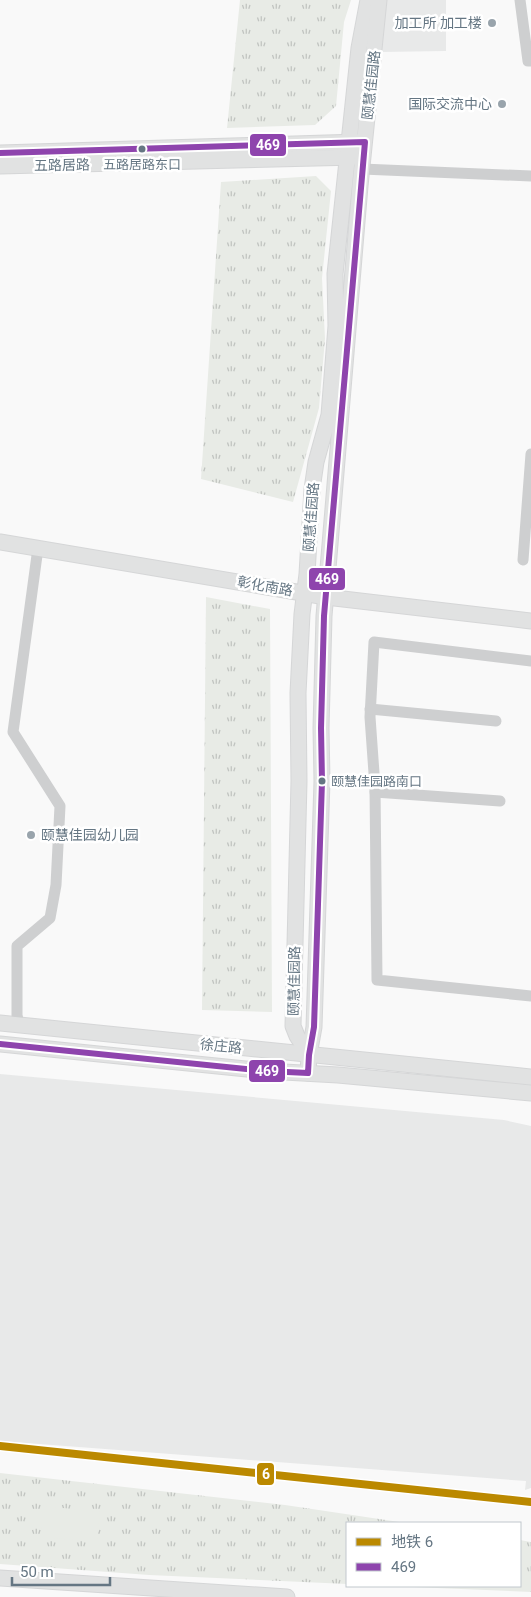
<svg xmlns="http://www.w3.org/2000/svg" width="531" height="1597" viewBox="0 0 531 1597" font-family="Roboto,'Noto Sans SC',sans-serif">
	<defs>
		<pattern id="grass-tufts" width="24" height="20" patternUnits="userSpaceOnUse" patternTransform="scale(1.25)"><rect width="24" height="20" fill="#e8ebe6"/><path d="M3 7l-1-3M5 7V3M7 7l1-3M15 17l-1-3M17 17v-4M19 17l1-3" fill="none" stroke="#c0c3c0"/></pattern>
	</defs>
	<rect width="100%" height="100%" fill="#f9f9f9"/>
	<g fill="#e8e9e9">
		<polygon points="387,0 446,0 446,51 381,52"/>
		<polygon points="0,1074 504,1120 531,1126 531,1488 525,1490 526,1481 0,1441"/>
	</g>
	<g fill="url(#grass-tufts)">
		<polygon points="240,0 351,0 344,22 336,106 315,125 227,128"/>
		<polygon points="316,176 331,191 322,278 325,339 319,408 293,502 201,479 221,182"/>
		<polygon points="206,597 270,609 272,1012 202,1010"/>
		<polygon points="0,1473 285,1505 406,1523 347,1523 347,1584 149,1575 0,1564"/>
		<polygon points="520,1540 531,1542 531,1592 388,1586 520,1586"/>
	</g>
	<polygon fill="#e8ebe6" points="44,1506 100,1512 97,1542 41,1537"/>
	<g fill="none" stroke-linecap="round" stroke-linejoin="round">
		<g stroke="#d5d6d7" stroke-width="17">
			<g id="secondary">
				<polyline points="0,153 358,142"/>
				<polyline points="0,166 357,157"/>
				<polyline points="0,542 326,597 531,621"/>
				<polyline points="0,1023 531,1077"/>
				<polyline points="0,1044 266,1071 338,1075 531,1093"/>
				<polyline points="309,1055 297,1036 293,1026 299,781 298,693 302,614 307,574 312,489 316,462 329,415 336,326 335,274 359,48 368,0"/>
				<polyline points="308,1073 309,1055 314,1027 322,781 321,728 324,616 360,186 379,0"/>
				<polyline points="0,1578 287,1597"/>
			</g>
		</g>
		<g stroke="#cecfd0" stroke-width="11">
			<polyline points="520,0 528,61 531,61"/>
			<polyline points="362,169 531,176"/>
			<polyline points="523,560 531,454"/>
			<polyline points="531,661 374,642 370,717 375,787 377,980 531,996"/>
			<polyline points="370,709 496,721"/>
			<polyline points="375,792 500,801"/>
			<polyline points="19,1025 17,1015 17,946 50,918 56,885 60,806 13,732 38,548"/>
		</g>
		<use href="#secondary" stroke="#e1e2e2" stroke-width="15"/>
		<g stroke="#fff" stroke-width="10">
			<polyline id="bus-1" points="0,153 365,142 324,616 321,728 322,781 314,1027 309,1055 308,1073 266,1071 0,1044"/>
		</g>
		<use href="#bus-1" stroke="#8e44ad" stroke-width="6"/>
		<g stroke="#fff" stroke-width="11">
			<polyline id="metro-1" points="0,1446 531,1502"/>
		</g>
		<use href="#metro-1" stroke="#bb8900" stroke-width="8"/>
	</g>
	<g fill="#99a4ac" stroke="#fff" stroke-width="2">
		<circle cx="492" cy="23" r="5"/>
		<circle cx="502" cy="104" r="5"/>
		<circle cx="31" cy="835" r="5"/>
	</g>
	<g fill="#657683" stroke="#fff" stroke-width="2">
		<circle cx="142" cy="149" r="4.5"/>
		<circle cx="322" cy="781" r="4.5"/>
	</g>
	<g text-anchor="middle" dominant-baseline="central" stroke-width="5" stroke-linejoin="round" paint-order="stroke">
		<g font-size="13" fill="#657683" stroke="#fff">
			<text x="142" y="164">五路居路东口</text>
			<text x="331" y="781" text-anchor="start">颐慧佳园路南口</text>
		</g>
		<g font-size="14" fill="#657683" stroke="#fff" text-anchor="end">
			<text x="482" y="23">加工所 加工楼</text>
			<text x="492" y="104">国际交流中心</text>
			<text x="41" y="835" text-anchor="start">颐慧佳园幼儿园</text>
		</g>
		<g font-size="14" fill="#657683" stroke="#fff">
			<text transform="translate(371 85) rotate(-84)">颐慧佳园路</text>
			<text transform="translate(62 165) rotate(-1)">五路居路</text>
			<text transform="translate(311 517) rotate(-86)">颐慧佳园路</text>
			<text transform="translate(265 586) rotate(10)">彰化南路</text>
			<text transform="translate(294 981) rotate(-89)">颐慧佳园路</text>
			<text transform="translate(221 1046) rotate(6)">徐庄路</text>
		</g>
	</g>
	<g stroke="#fff" stroke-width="2">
		<rect x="249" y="133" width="38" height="24" rx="5" fill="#8e44ad"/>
		<rect x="308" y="567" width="38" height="24" rx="5" fill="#8e44ad"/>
		<rect x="248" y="1059" width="38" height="24" rx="5" fill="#8e44ad"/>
		<rect x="256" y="1462" width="19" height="24" rx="5" fill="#bb8900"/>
	</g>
	<g font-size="14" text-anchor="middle" font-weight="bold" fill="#fff">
		<text x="268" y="150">469</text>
		<text x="327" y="584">469</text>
		<text x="267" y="1076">469</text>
		<text x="266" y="1479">6</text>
	</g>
	<rect x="346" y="1522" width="175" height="65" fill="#ffffff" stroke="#c1c8cd"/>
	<rect x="356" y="1538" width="25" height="8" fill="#bb8900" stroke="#c1c8cd"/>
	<text x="391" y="1547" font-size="15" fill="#657683">地铁 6</text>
	<rect x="356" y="1563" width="25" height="8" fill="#8e44ad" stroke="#c1c8cd"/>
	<text x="391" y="1572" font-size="15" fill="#657683">469</text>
	<path d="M12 1577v8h98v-8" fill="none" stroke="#657683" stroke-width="2.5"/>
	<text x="20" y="1577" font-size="15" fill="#657683" stroke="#ffffff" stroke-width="4" paint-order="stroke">50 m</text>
</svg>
